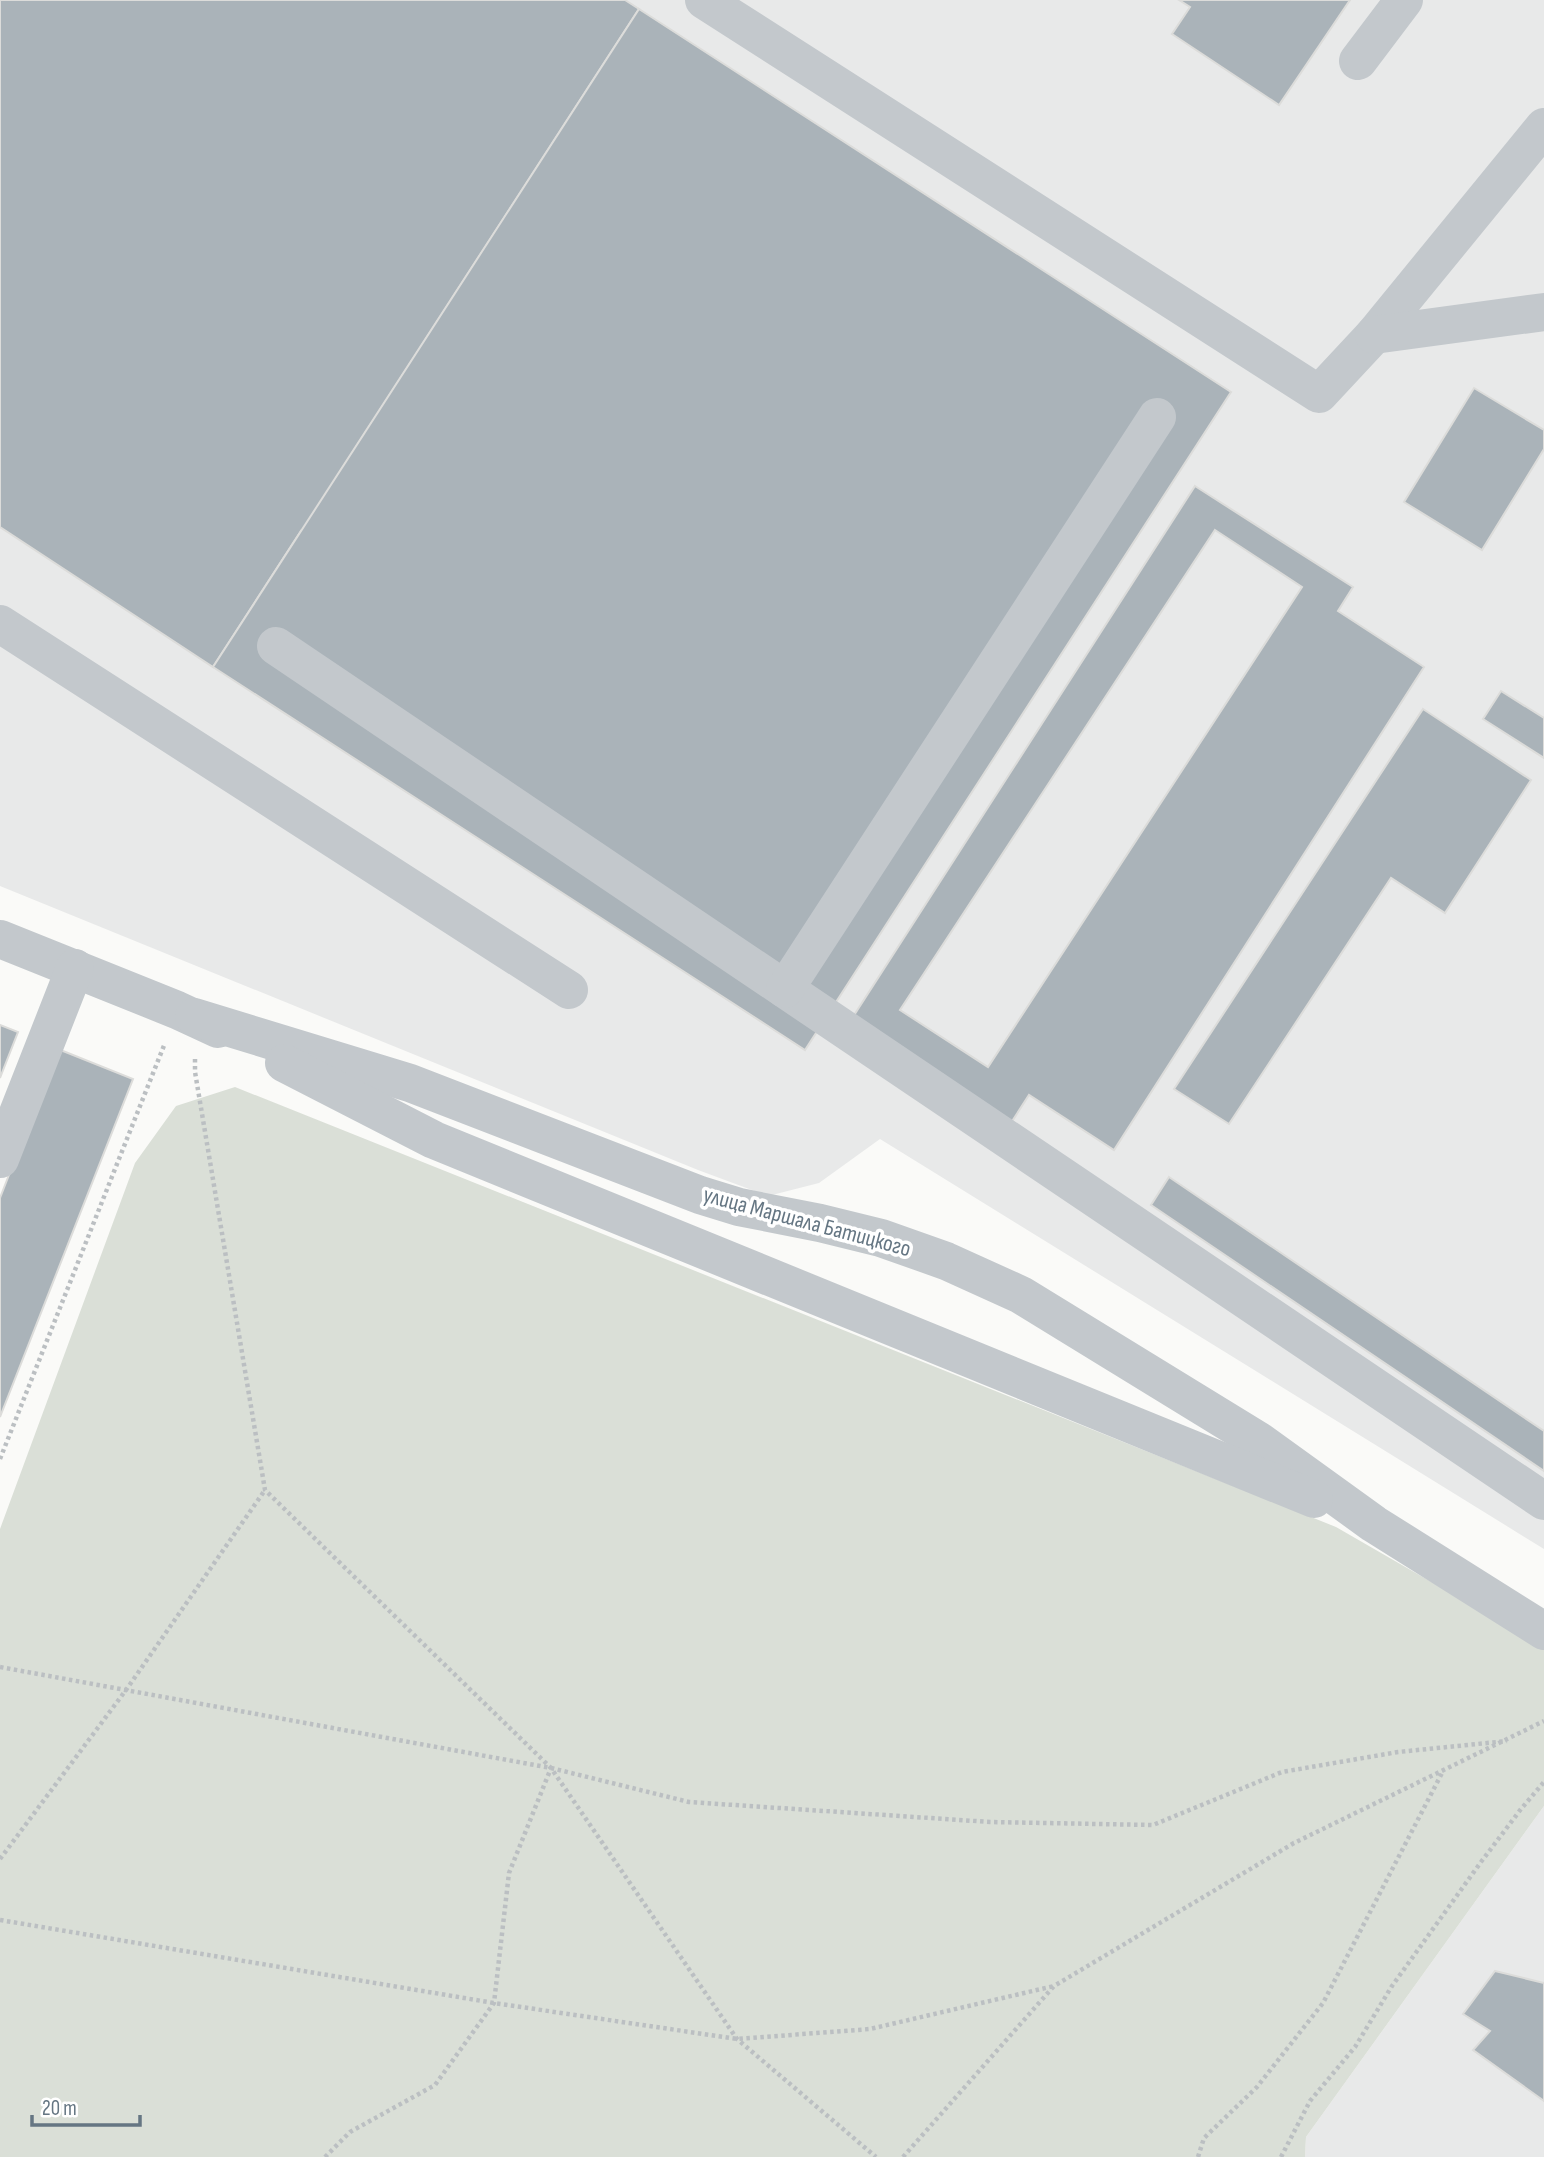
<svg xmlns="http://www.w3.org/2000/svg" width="1544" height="2157" viewBox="0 0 1544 2157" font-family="'Sofia Sans Condensed',sans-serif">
	<rect width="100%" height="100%" fill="#fafaf8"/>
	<g fill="#e8e9e9">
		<polygon points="0,0 1544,0 1544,1549 880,1139 819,1183 768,1196 698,1170 0,886"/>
		<polygon points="1544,1806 1544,2157 1305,2157 1306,2137"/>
	</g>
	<polygon fill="#dadfd7" points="235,1087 1336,1527 1544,1647 1544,1806 1306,2137 1305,2157 0,2157 0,1529 135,1163 176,1106"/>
	<g fill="#aab3b9" stroke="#dcdcda" stroke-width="2" fill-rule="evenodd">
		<polygon points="0,0 625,0 639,9 336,478 863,166 818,875 301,531 213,667 0,527"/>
		<polygon points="1179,0 1350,0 1279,105 1172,34 1190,7"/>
		<polygon points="639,9 1231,392 805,1050 213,667"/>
		<polygon points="1474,388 1544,430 1544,449 1482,550 1404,502"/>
		<path d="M 1195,486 L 1353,587 L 1338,611 L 1424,667 L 1114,1150 L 1029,1095 L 1009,1126 L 849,1023 ZM 1215,530 L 1302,587 L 988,1067 L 900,1010 Z"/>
		<polygon points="1501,691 1544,718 1544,758 1483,719"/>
		<polygon points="1423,709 1531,780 1445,913 1391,878 1229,1124 1174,1089"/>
		<polygon points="0,1025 18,1032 0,1078"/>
		<polygon points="58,1049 133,1079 0,1417 0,1198"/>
		<polygon points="1169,1177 1544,1431 1544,1471 1151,1205"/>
		<polygon points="1495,1971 1544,1983 1544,2101 1473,2050 1490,2031 1463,2014"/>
	</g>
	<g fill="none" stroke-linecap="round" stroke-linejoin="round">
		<g stroke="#bbbfc2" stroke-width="4.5" stroke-dasharray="3.5 3.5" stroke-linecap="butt">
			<polyline points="195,1059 195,1072 265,1490 551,1768 737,2039 876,2157"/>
			<polyline points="0,1459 165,1043"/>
			<polyline points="0,1667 551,1768 689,1802 990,1822 1153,1825 1282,1772 1398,1752 1507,1741"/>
			<polyline points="0,1859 126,1690 265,1490"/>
			<polyline points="0,1920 494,2003 737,2039 870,2029 1054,1986"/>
			<polyline points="325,2157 350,2132 435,2085 494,2003 509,1873 551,1768"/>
			<polyline points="903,2157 1054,1986 1294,1843 1544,1721"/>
			<polyline points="1198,2157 1204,2138 1257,2087 1323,2003 1442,1773"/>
			<polyline points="1281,2157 1310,2101 1355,2047 1392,1986 1481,1862 1521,1809 1544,1782"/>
		</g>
		<g stroke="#c3c8cc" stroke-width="38">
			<polyline points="704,0 1319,394 1374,335 1544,127"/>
			<polyline points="1358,61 1404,0"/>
			<polyline points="1374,335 1544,312"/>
			<polyline points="0,624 569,990"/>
			<polyline points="276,646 1544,1501"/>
			<polyline points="0,939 177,1010 218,1029"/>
			<polyline points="785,989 1157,417"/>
			<polyline points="194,1017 410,1083 700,1195 739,1207 820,1223 881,1238 946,1261 1021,1295 1259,1441 1374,1524 1544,1631"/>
			<polyline points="284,1063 434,1140 1314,1499"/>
			<polyline points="0,1159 75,968"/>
		</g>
	</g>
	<g text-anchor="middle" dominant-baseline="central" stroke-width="7" stroke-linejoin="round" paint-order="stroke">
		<g font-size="23" fill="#657683" stroke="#fff">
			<text transform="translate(807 1222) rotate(15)">улица Маршала Батицкого</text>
		</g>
	</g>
	<path d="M32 2115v10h108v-10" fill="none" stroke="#657683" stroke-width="3.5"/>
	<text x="42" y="2115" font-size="21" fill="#657683" stroke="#ffffff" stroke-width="5" paint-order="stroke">20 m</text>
</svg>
